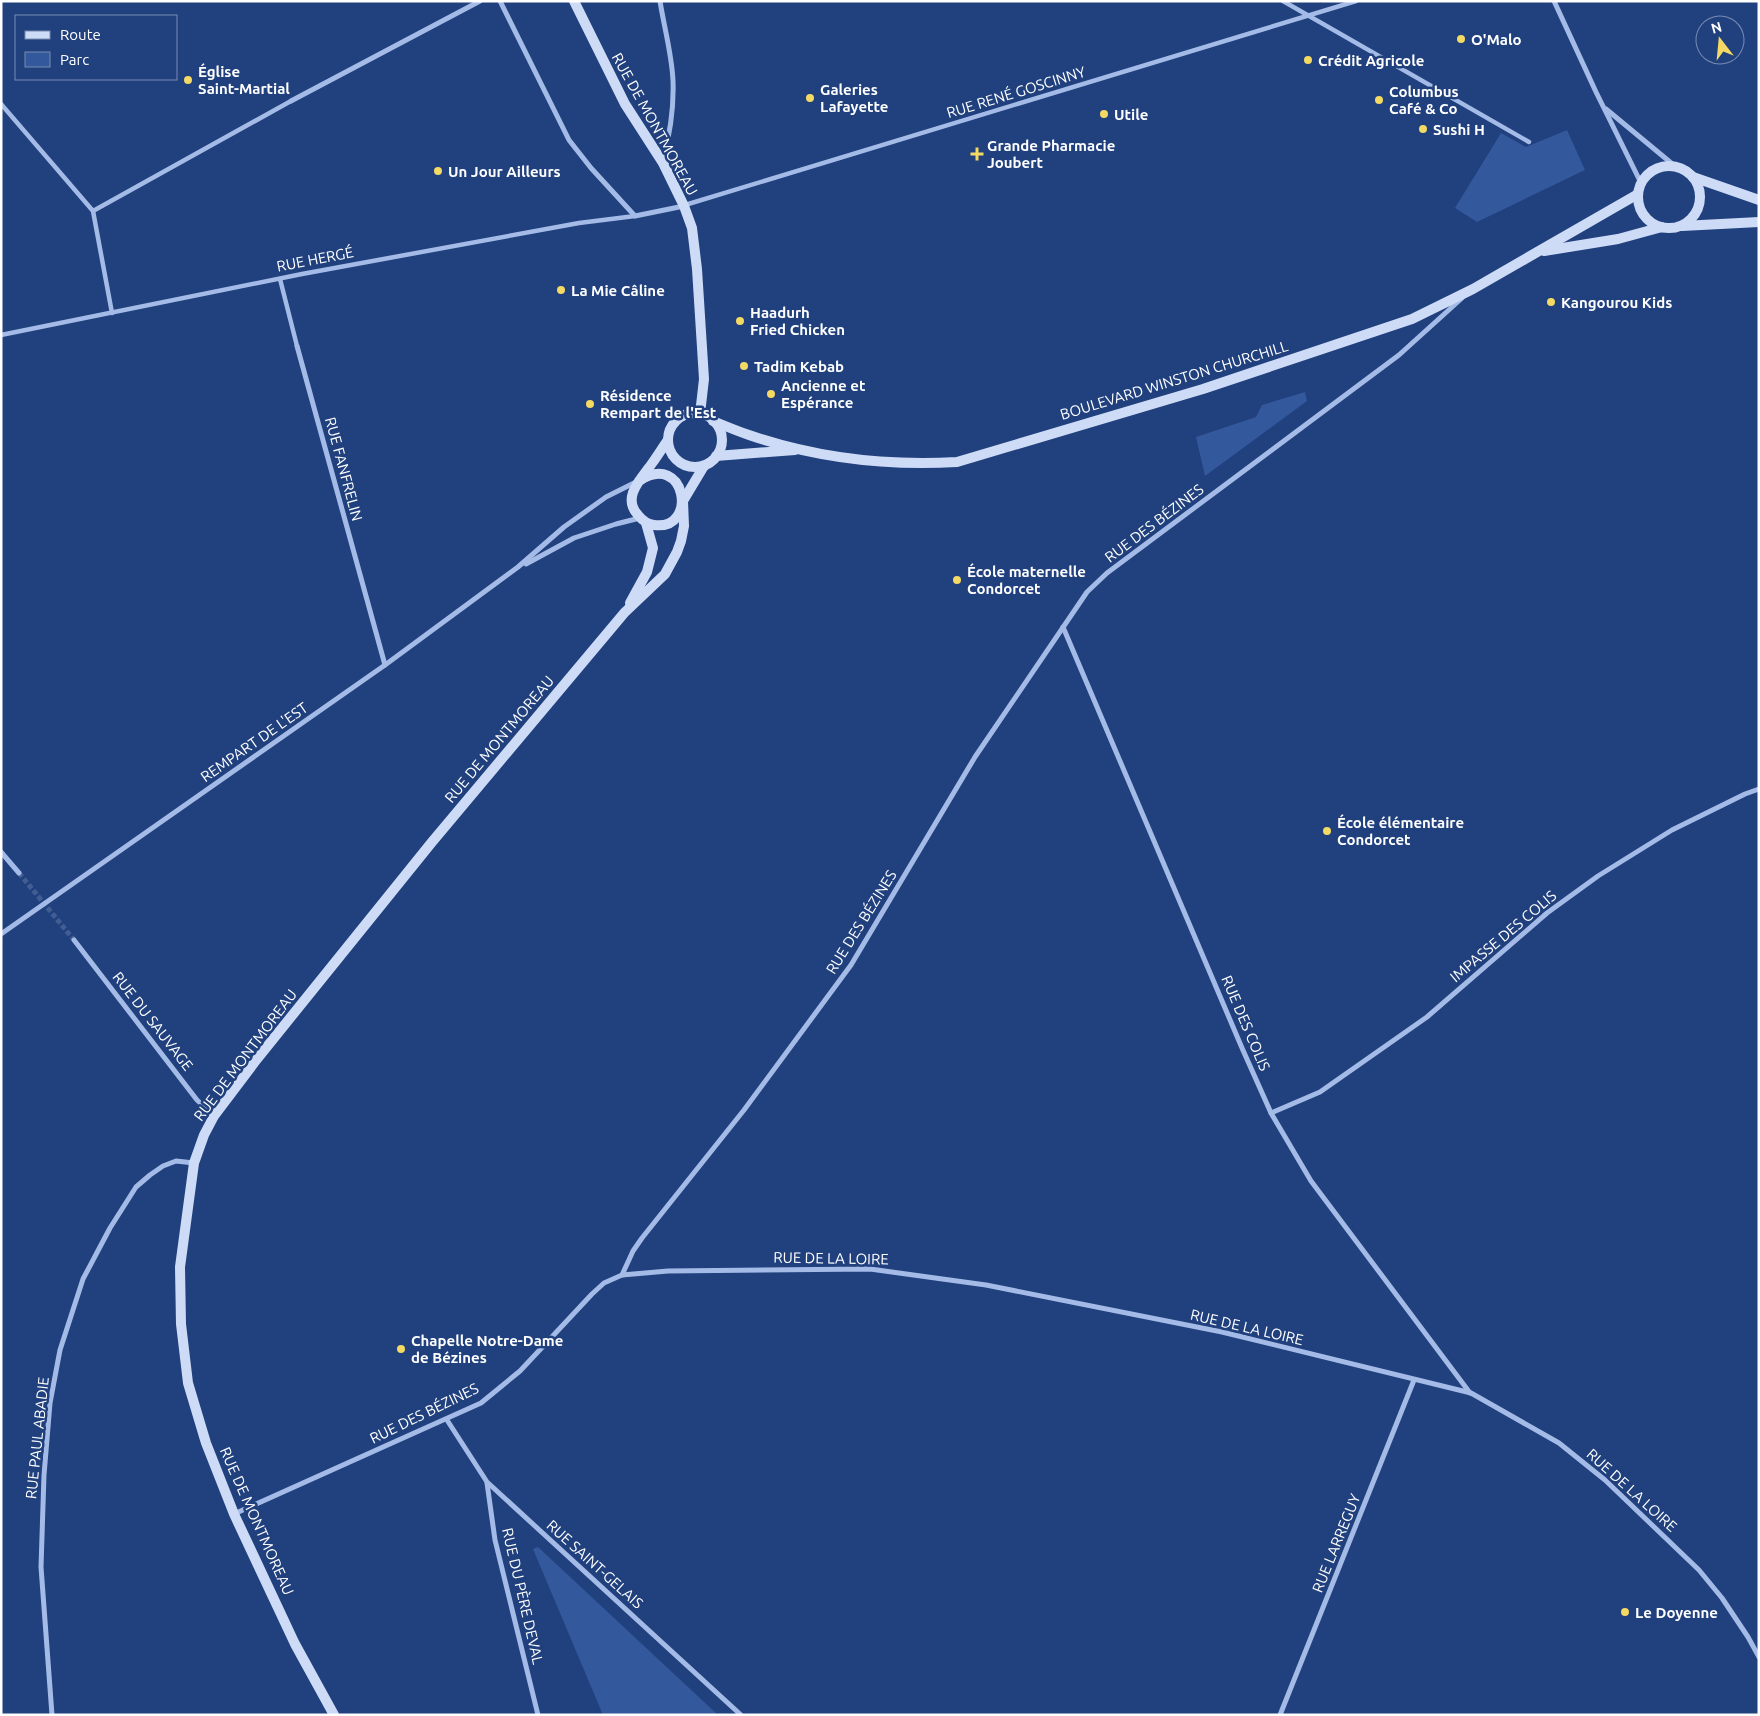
<svg xmlns="http://www.w3.org/2000/svg" width="1760" height="1716" viewBox="0 0 1760 1716" font-family="Ubuntu,sans-serif">
	<rect width="100%" height="100%" fill="#20407e"/>
	<g fill="#33589c">
		<polygon points="1567,130 1585,170 1477,222 1455,208 1501,133 1526,147"/>
		<polygon points="1305,392 1307,401 1205,476 1196,437 1256,417 1262,405"/>
		<polygon points="538,1547 718,1715 603,1715 533,1549"/>
	</g>
	<g fill="none" stroke-linecap="round" stroke-linejoin="round">
		<polyline stroke="#415d91" stroke-width="5" stroke-dasharray="5 2.5" stroke-linecap="butt" points="19,873 74,940"/>
		<g stroke="#a4bbe7" stroke-width="4.5">
			<polyline points="1283,1 1529,142"/>
			<polyline points="1,104 93,211 112,313"/>
			<polyline points="685,205 1356,1"/>
			<polyline points="93,211 291,101"/>
			<polyline points="280,279 297,346"/>
			<polyline points="1,335 302,274 579,223 635,216"/>
		</g>
		<g stroke="#a4bbe7" stroke-width="5">
			<polyline points="500,1 569,140 591,168 635,216 684,206"/>
			<path d="M 660,1 C 664,27 672,55 673,81 C 674,108 670,134 663,160"/>
			<polyline points="1554,1 1596,92 1641,183"/>
			<polyline points="291,101 480,1"/>
			<polyline points="1606,109 1676,167"/>
			<polyline points="297,346 385,665"/>
			<polyline points="526,564 574,538 616,524 640,518"/>
			<polyline points="1063,627 1242,1048 1271,1113 1311,1181 1470,1393"/>
			<polyline points="1,852 19,873"/>
			<polyline points="1,934 385,665 518,567 564,527 606,497 636,482"/>
			<polyline points="74,940 197,1100 214,1116"/>
			<polyline points="1271,1113 1320,1092 1427,1017 1547,913 1598,876 1672,830 1745,794 1759,789"/>
			<polyline points="622,1275 633,1251 642,1238 744,1110 851,965 975,757 1087,592 1107,573 1399,355 1462,298"/>
			<polyline points="447,1420 487,1482 741,1715"/>
			<polyline points="487,1483 495,1540 538,1715"/>
			<polyline points="234,1514 481,1403 520,1371 592,1294 604,1283 622,1275 668,1271 870,1269 986,1285 1222,1332 1471,1393 1559,1443 1605,1480 1699,1570 1722,1598 1748,1637 1759,1657"/>
			<polyline points="52,1715 41,1567 44,1475 50,1403 60,1350 83,1279 110,1228 136,1187 150,1175 163,1166 176,1161 194,1163"/>
			<polyline points="1280,1715 1414,1380"/>
		</g>
		<g stroke="#cedbf6" stroke-width="10">
			<polyline points="574,1 625,104 663,163 684,206 692,228 697,269 704,379 700,414"/>
			<circle cx="1669" cy="197" r="31"/>
			<polyline points="1693,177 1759,200"/>
			<polyline points="1682,226 1759,222"/>
			<polyline points="1544,251 1618,239 1662,227"/>
			<circle cx="695" cy="440" r="27"/>
			<path d="M 713,421 C 725,426 737,431 749,435 C 816,458 887,466 957,462 L 1203,389 L 1412,319 L 1473,289 L 1638,194"/>
			<polyline points="716,456 795,450"/>
			<path d="M 639,481 C 686,450 699,531 654,525 C 647,524 642,520 638,515 C 621,497 642,478 653,462 C 658,455 663,447 668,440"/>
			<polyline points="683,501 704,466"/>
			<polyline points="630,603 647,572 653,548 646,523"/>
			<polyline points="334,1715 295,1644 234,1514 206,1443 188,1383 181,1324 180,1267 194,1163 204,1135 214,1116 257,1059 432,842 625,612 665,574 677,552 681,541 684,526 683,501"/>
		</g>
	</g>
	<g fill="#f4d964" stroke="#20407e" stroke-width="2">
		<circle cx="1461" cy="39" r="5"/>
		<circle cx="1308" cy="60" r="5"/>
		<circle cx="188" cy="80" r="5"/>
		<circle cx="810" cy="98" r="5"/>
		<circle cx="1379" cy="100" r="5"/>
		<circle cx="1104" cy="114" r="5"/>
		<circle cx="1423" cy="129" r="5"/>
		<path d="M974.5 146.5h5v5h5v5h-5v5h-5v-5h-5v-5h5z"/>
		<circle cx="438" cy="171" r="5"/>
		<circle cx="561" cy="290" r="5"/>
		<circle cx="1551" cy="302" r="5"/>
		<circle cx="740" cy="321" r="5"/>
		<circle cx="744" cy="366" r="5"/>
		<circle cx="771" cy="394" r="5"/>
		<circle cx="590" cy="404" r="5"/>
		<circle cx="957" cy="580" r="5"/>
		<circle cx="1327" cy="831" r="5"/>
		<circle cx="401" cy="1349" r="5"/>
		<circle cx="1625" cy="1612" r="5"/>
	</g>
	<g text-anchor="middle" dominant-baseline="central" stroke-width="5" stroke-linejoin="round" paint-order="stroke">
		<g font-size="15" font-weight="bold" fill="#fff" stroke="#20407e" text-anchor="start">
			<text x="1471" y="39">O'Malo</text>
			<text x="1318" y="60">Crédit Agricole</text>
			<text x="198" y="71">Église<tspan x="198" dy="17">Saint-Martial</tspan></text>
			<text x="820" y="89">Galeries<tspan x="820" dy="17">Lafayette</tspan></text>
			<text x="1389" y="91">Columbus<tspan x="1389" dy="17">Café &amp; Co</tspan></text>
			<text x="1114" y="114">Utile</text>
			<text x="1433" y="129">Sushi H</text>
			<text x="987" y="145">Grande Pharmacie<tspan x="987" dy="17">Joubert</tspan></text>
			<text x="448" y="171">Un Jour Ailleurs</text>
			<text x="571" y="290">La Mie Câline</text>
			<text x="1561" y="302">Kangourou Kids</text>
			<text x="750" y="312">Haadurh<tspan x="750" dy="17">Fried Chicken</tspan></text>
			<text x="754" y="366">Tadim Kebab</text>
			<text x="781" y="385">Ancienne et<tspan x="781" dy="17">Espérance</tspan></text>
			<text x="600" y="395">Résidence<tspan x="600" dy="17">Rempart de l'Est</tspan></text>
			<text x="967" y="571">École maternelle<tspan x="967" dy="17">Condorcet</tspan></text>
			<text x="1337" y="822">École élémentaire<tspan x="1337" dy="17">Condorcet</tspan></text>
			<text x="411" y="1340">Chapelle Notre-Dame<tspan x="411" dy="17">de Bézines</tspan></text>
			<text x="1635" y="1612">Le Doyenne</text>
		</g>
		<g font-size="15" fill="#fff" stroke="#20407e">
			<text transform="translate(1016 92) rotate(-17)">RUE RENÉ GOSCINNY</text>
			<text transform="translate(655 124) rotate(61)">RUE DE MONTMOREAU</text>
			<text transform="translate(315 259) rotate(-11)">RUE HERGÉ</text>
			<text transform="translate(1174 380) rotate(-17)">BOULEVARD WINSTON CHURCHILL</text>
			<text transform="translate(344 469) rotate(75)">RUE FANFRELIN</text>
			<text transform="translate(1154 523) rotate(-37)">RUE DES BÉZINES</text>
			<text transform="translate(499 739) rotate(-50)">RUE DE MONTMOREAU</text>
			<text transform="translate(254 742) rotate(-35)">REMPART DE L'EST</text>
			<text transform="translate(861 922) rotate(-58)">RUE DES BÉZINES</text>
			<text transform="translate(1503 936) rotate(-40)">IMPASSE DES COLIS</text>
			<text transform="translate(153 1021) rotate(52)">RUE DU SAUVAGE</text>
			<text transform="translate(1246 1023) rotate(67)">RUE DES COLIS</text>
			<text transform="translate(245 1055) rotate(-53)">RUE DE MONTMOREAU</text>
			<text transform="translate(831 1258) rotate(1)">RUE DE LA LOIRE</text>
			<text transform="translate(1247 1327) rotate(13)">RUE DE LA LOIRE</text>
			<text transform="translate(424 1413) rotate(-26)">RUE DES BÉZINES</text>
			<text transform="translate(37 1438) rotate(-84)">RUE PAUL ABADIE</text>
			<text transform="translate(1632 1490) rotate(42)">RUE DE LA LOIRE</text>
			<text transform="translate(257 1521) rotate(66)">RUE DE MONTMOREAU</text>
			<text transform="translate(1336 1543) rotate(-68)">RUE LARREGUY</text>
			<text transform="translate(595 1564) rotate(42)">RUE SAINT-GELAIS</text>
			<text transform="translate(523 1596) rotate(77)">RUE DU PÈRE DEVAL</text>
		</g>
	</g>
	<rect width="1760" height="1716" fill="none" stroke="#ffffff" stroke-width="5"/>
	<rect x="15" y="15" width="162" height="65" fill="#20407e" stroke="#798cb2"/>
	<rect x="25" y="31" width="25" height="8" fill="#cedbf6" stroke="#798cb2"/>
	<text x="60" y="40" font-size="15" fill="#ffffff">Route</text>
	<rect x="25" y="52" width="25" height="15" fill="#33589c" stroke="#798cb2"/>
	<text x="60" y="65" font-size="15" fill="#ffffff">Parc</text>
	<g transform="translate(1720 40) rotate(344)"><circle r="24" fill="#20407e" stroke="#798cb2"/>
	<path d="M0-4L9 19L0 12L-9 19Z" fill="#f4d964"/>
	<text y="-8" font-size="14" font-weight="bold" text-anchor="middle" fill="#ffffff">N</text>
	</g>
</svg>
